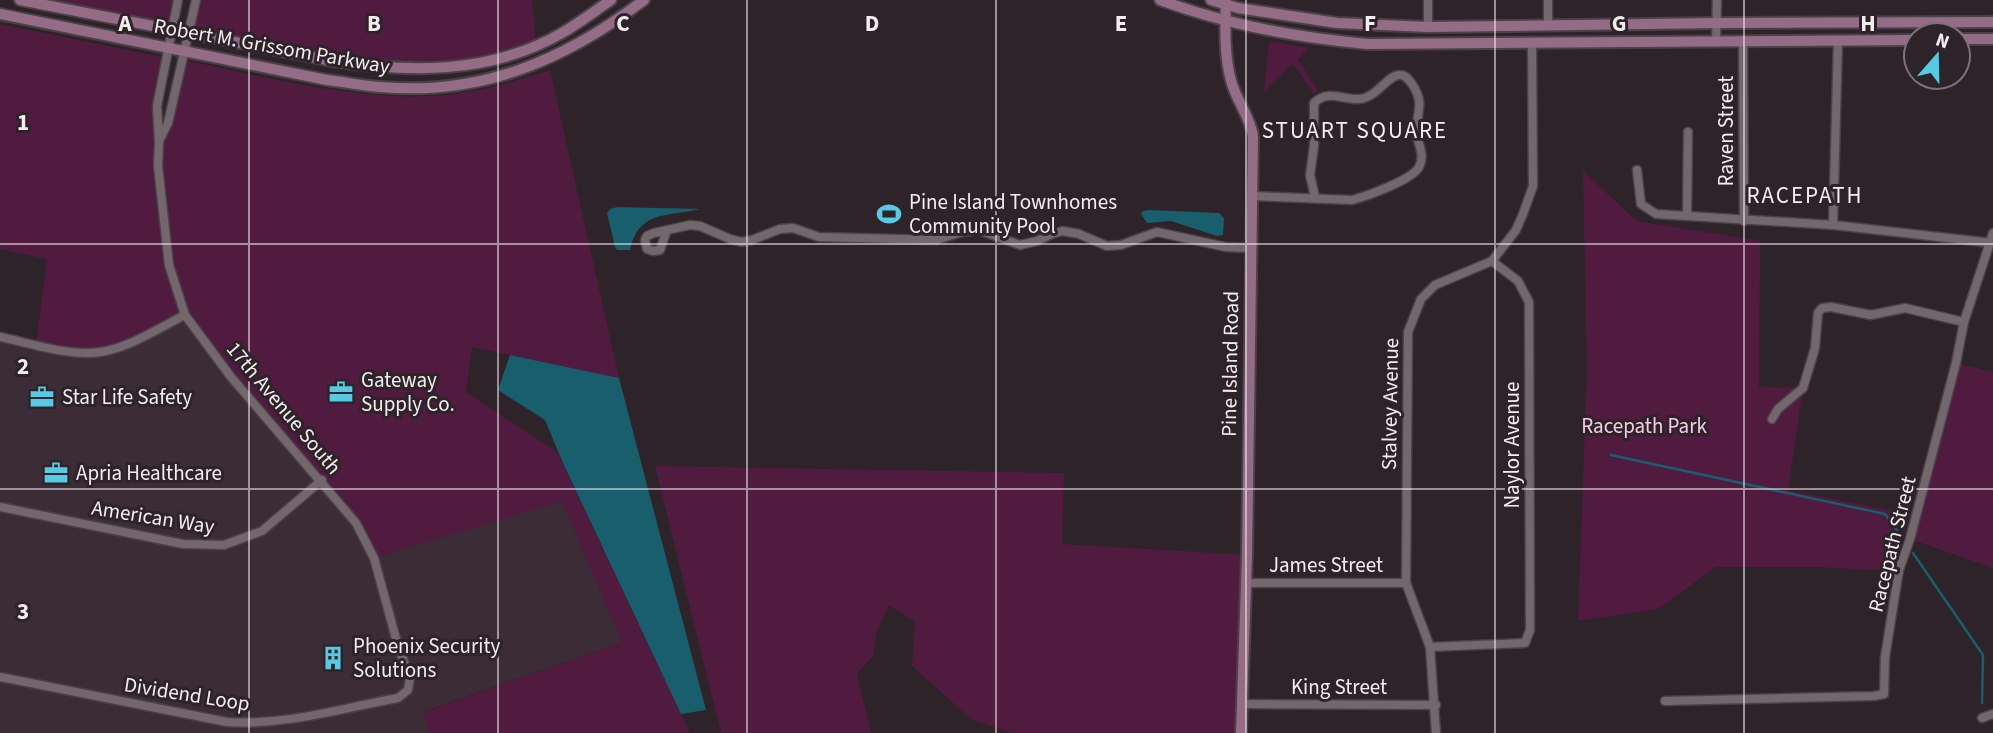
<svg xmlns="http://www.w3.org/2000/svg" width="1993" height="733" viewBox="0 0 1993 733" font-family="'Source Sans 3',sans-serif">
	<rect width="100%" height="100%" fill="#2d2329"/>
	<polygon fill="#3c2c36" points="185,315 350,515 374,558 562,500 622,642 425,711 429,733 0,733 0,335 99,353"/>
	<g fill="#511b40">
		<polygon points="20,0 179,0 173,30"/>
		<polygon points="196,0 532,0 536,44 496,59 412,68 189,33"/>
		<path d="M 0,24 L 166,58 L 157,106 L 159,140 L 183,60 C 264,76 347,100 430,96 C 468,95 514,82 550,70 L 619,378 L 472,347 L 466,392 L 557,452 L 690,733 L 429,733 L 424,712 L 622,642 L 562,501 L 374,558 L 356,523 L 231,377 L 185,315 L 99,353 L 36,343 L 47,259 L 0,249 Z"/>
		<polygon points="1269,41 1309,48 1298,59 1318,91 1314,94 1293,64 1264,91"/>
		<polygon points="1583,171 1637,221 1760,241 1759,387 1803,388 1788,490 1903,513 1891,571 1817,567 1716,567 1658,609 1578,621 1587,371"/>
		<polygon points="1956,363 1993,372 1993,568 1910,539"/>
		<polygon points="655,466 1064,473 1062,544 1247,555 1241,733 1012,733 972,720 912,666 915,622 889,605 877,631 873,656 857,673 871,733 721,733"/>
	</g>
	<g fill="#185e6d">
		<path d="M 617,207 L 700,209 C 667,217 639,210 630,250 L 617,250 L 615,247 L 607,213 L 610,209 Z"/>
		<polygon points="1148,210 1219,213 1224,218 1223,235 1217,236 1171,221 1147,223 1141,214 1143,211"/>
		<polygon points="510,355 619,378 706,710 681,714 562,461 545,420 498,390"/>
	</g>
	<g fill="none" stroke-linecap="round" stroke-linejoin="round">
		<g stroke="#185e6d" stroke-width="2.5">
			<polyline points="1611,455 1885,514 1899,533"/>
			<polyline points="1913,553 1983,655 1982,703"/>
		</g>
		<g stroke="#4a4247" stroke-width="11">
			<g id="street">
				<polyline points="1428,0 1428,27"/>
				<polyline points="1548,25 1548,0"/>
				<polyline points="1716,42 1717,0"/>
				<polyline points="1743,42 1744,221"/>
				<polyline points="160,139 168,123 196,0"/>
				<polyline points="1637,170 1641,204 1656,214 1833,225 1993,243"/>
				<path d="M 1252,196 L 1352,200 C 1367,196 1412,180 1419,167 C 1425,156 1419,146 1417,136 C 1414,114 1427,106 1412,84 C 1409,80 1406,75 1400,75 C 1388,74 1377,98 1359,99 C 1342,100 1328,89 1314,103 L 1314,146 L 1310,175 L 1315,197"/>
				<polyline points="1687,216 1688,132"/>
				<polyline points="1833,225 1838,41"/>
				<polyline points="667,230 660,250 653,251 647,249 645,240 647,236 654,233 690,225 700,226 730,239 742,242 752,240 780,229 793,228 819,237 936,240 962,232 979,230 1020,245 1037,241 1054,233 1063,231 1079,234 1107,246 1121,245 1157,232 1226,247 1250,248"/>
				<path d="M 0,337 C 29,343 72,357 101,352 C 131,347 159,328 185,315"/>
				<polyline points="1772,419 1778,409 1803,388 1815,348 1818,313 1822,308 1831,307 1871,315 1905,308 1964,322"/>
				<polyline points="0,507 183,544 224,545 262,531 322,480"/>
				<polyline points="1246,583 1406,583"/>
				<polyline points="1430,647 1525,643 1530,630 1529,302 1518,281 1492,261"/>
				<path d="M 0,677 L 227,722 C 284,726 342,708 398,698 L 408,690 L 410,678 L 398,646 L 374,558 L 356,523 L 231,377 L 185,315 L 169,265 L 158,166 L 159,142 L 157,106 L 178,0"/>
				<polyline points="1665,701 1874,696 1884,694 1885,657 1899,570 1910,539 1956,363 1964,322 1993,233"/>
				<polyline points="1242,704 1436,705"/>
				<polyline points="1982,718 1993,714"/>
				<polyline points="1436,733 1430,647 1406,583 1408,332 1421,299 1435,285 1492,261 1516,230 1523,214 1533,186 1532,44"/>
			</g>
		</g>
		<g stroke="#4a4247" stroke-width="14">
			<g id="secondary">
				<path d="M 20,0 L 327,60 C 407,73 489,75 562,33 C 579,23 595,11 611,0"/>
				<path d="M 1160,0 C 1228,25 1295,37 1367,44 L 1916,40"/>
				<polyline points="1211,0 1238,8 1337,23 1428,27 1717,23 1993,22"/>
				<path d="M 1226,0 C 1225,27 1224,58 1232,84 C 1238,103 1250,117 1253,136 L 1247,555 L 1241,733"/>
				<path d="M 0,14 L 327,80 C 345,82 363,86 380,87 C 482,96 565,60 644,0"/>
				<polyline points="1958,39 1993,39"/>
			</g>
		</g>
		<use href="#street" stroke="#73666d" stroke-width="8"/>
		<use href="#secondary" stroke="#946c85" stroke-width="10"/>
	</g>
	<path fill="none" stroke="#f3ecf0" stroke-width="2" stroke-opacity="0.55" d="M 249,0 L 249,733M 498,0 L 498,733M 747,0 L 747,733M 996,0 L 996,733M 1246,0 L 1246,733M 1495,0 L 1495,733M 1744,0 L 1744,733M 0,244 L 1993,244M 0,489 L 1993,489"/>
	<defs>
		<g id="stadium-bare" transform="scale(1.89)"><path d="M0-5a6.5 5 0 1 0 0 10a6.5 5 0 1 0 0-10ZM-3.5-1.8h7v3.6h-7Z" fill="#57c9e2" stroke="#2d2329" stroke-width="2.5" paint-order="stroke"/></g>
		<g id="office-bare" transform="scale(1.89)"><path d="M-6-3h4V-5.5h4V-3h4V5H-6ZM-1-4.5V-3h2v-1.5ZM-6 0V1H6V0Z" fill="#57c9e2" stroke="#2d2329" stroke-width="2.5" paint-order="stroke"/></g>
		<g id="building-bare" transform="scale(1.89)"><path d="M-4-6H4V6H1V3H-1V6H-4ZM-2.5-4.3h1.7v1.8h-1.7ZM.8-4.3h1.7v1.8H.8ZM-2.5-1h1.7V.8h-1.7ZM.8-1h1.7V.8H.8Z" fill="#57c9e2" stroke="#2d2329" stroke-width="2.5" paint-order="stroke"/></g>
	</defs>
	<g fill-rule="evenodd">
		<use href="#stadium-bare" x="889" y="214"/>
		<use href="#office-bare" x="341" y="392"/>
		<use href="#office-bare" x="42" y="397"/>
		<use href="#office-bare" x="56" y="473"/>
		<use href="#building-bare" x="333" y="658"/>
	</g>
	<g text-anchor="middle" dominant-baseline="central" stroke-width="6" stroke-linejoin="round" paint-order="stroke">
		<g font-size="21" fill="#f3ecf0" stroke="#2d2329">
			<text transform="translate(272 46) rotate(10)">Robert M. Grissom Parkway</text>
			<text transform="translate(1726 131) rotate(-90)">Raven Street</text>
			<text transform="translate(1230 364) rotate(-89)">Pine Island Road</text>
			<text transform="translate(1390 404) rotate(-89)">Stalvey Avenue</text>
			<text transform="translate(284 408) rotate(50)">17th Avenue South</text>
			<text transform="translate(1512 445) rotate(-90)">Naylor Avenue</text>
			<text transform="translate(153 517) rotate(9)">American Way</text>
			<text transform="translate(1892 544) rotate(-76)">Racepath Street</text>
			<text x="1326" y="565">James Street</text>
			<text x="1339" y="687">King Street</text>
			<text transform="translate(187 694) rotate(9)">Dividend Loop</text>
		</g>
		<g font-size="21" fill="#f3ecf0" stroke="#2d2329" text-anchor="start">
			<text x="909" y="202">Pine Island Townhomes<tspan x="909" dy="24">Community Pool</tspan></text>
			<text x="361" y="380">Gateway<tspan x="361" dy="24">Supply Co.</tspan></text>
			<text x="62" y="397">Star Life Safety</text>
			<text x="76" y="473">Apria Healthcare</text>
			<text x="353" y="646">Phoenix Security<tspan x="353" dy="24">Solutions</tspan></text>
		</g>
		<g font-size="21" fill="#f6cbe4" stroke="#2d2329">
			<text x="1644" y="426">Racepath Park</text>
		</g>
		<g font-size="23" letter-spacing="2" fill="#f3ecf0" stroke="#2d2329">
			<text x="1355" y="130">STUART SQUARE</text>
			<text x="1805" y="195">RACEPATH</text>
		</g>
	</g>
	<g font-size="23" text-anchor="middle" font-weight="bold" fill="#f3ecf0" stroke="#2d2329" stroke-width="6" stroke-linejoin="round" paint-order="stroke">
		<text x="125" y="31">A</text>
		<text x="374" y="31">B</text>
		<text x="623" y="31">C</text>
		<text x="872" y="31">D</text>
		<text x="1121" y="31">E</text>
		<text x="1370" y="31">F</text>
		<text x="1619" y="31">G</text>
		<text x="1868" y="31">H</text>
		<text x="23" y="130">1</text>
		<text x="23" y="374">2</text>
		<text x="23" y="619">3</text>
	</g>
	<g transform="translate(1937 56) rotate(20)"><circle r="33" fill="#2d2329" stroke="#7c7379" stroke-width="2"/>
	<path d="M0-5L12 26L0 18L-12 26Z" fill="#57c9e2"/>
	<text y="-10" font-size="19" font-weight="bold" text-anchor="middle" fill="#f3ecf0">N</text>
	</g>
</svg>
